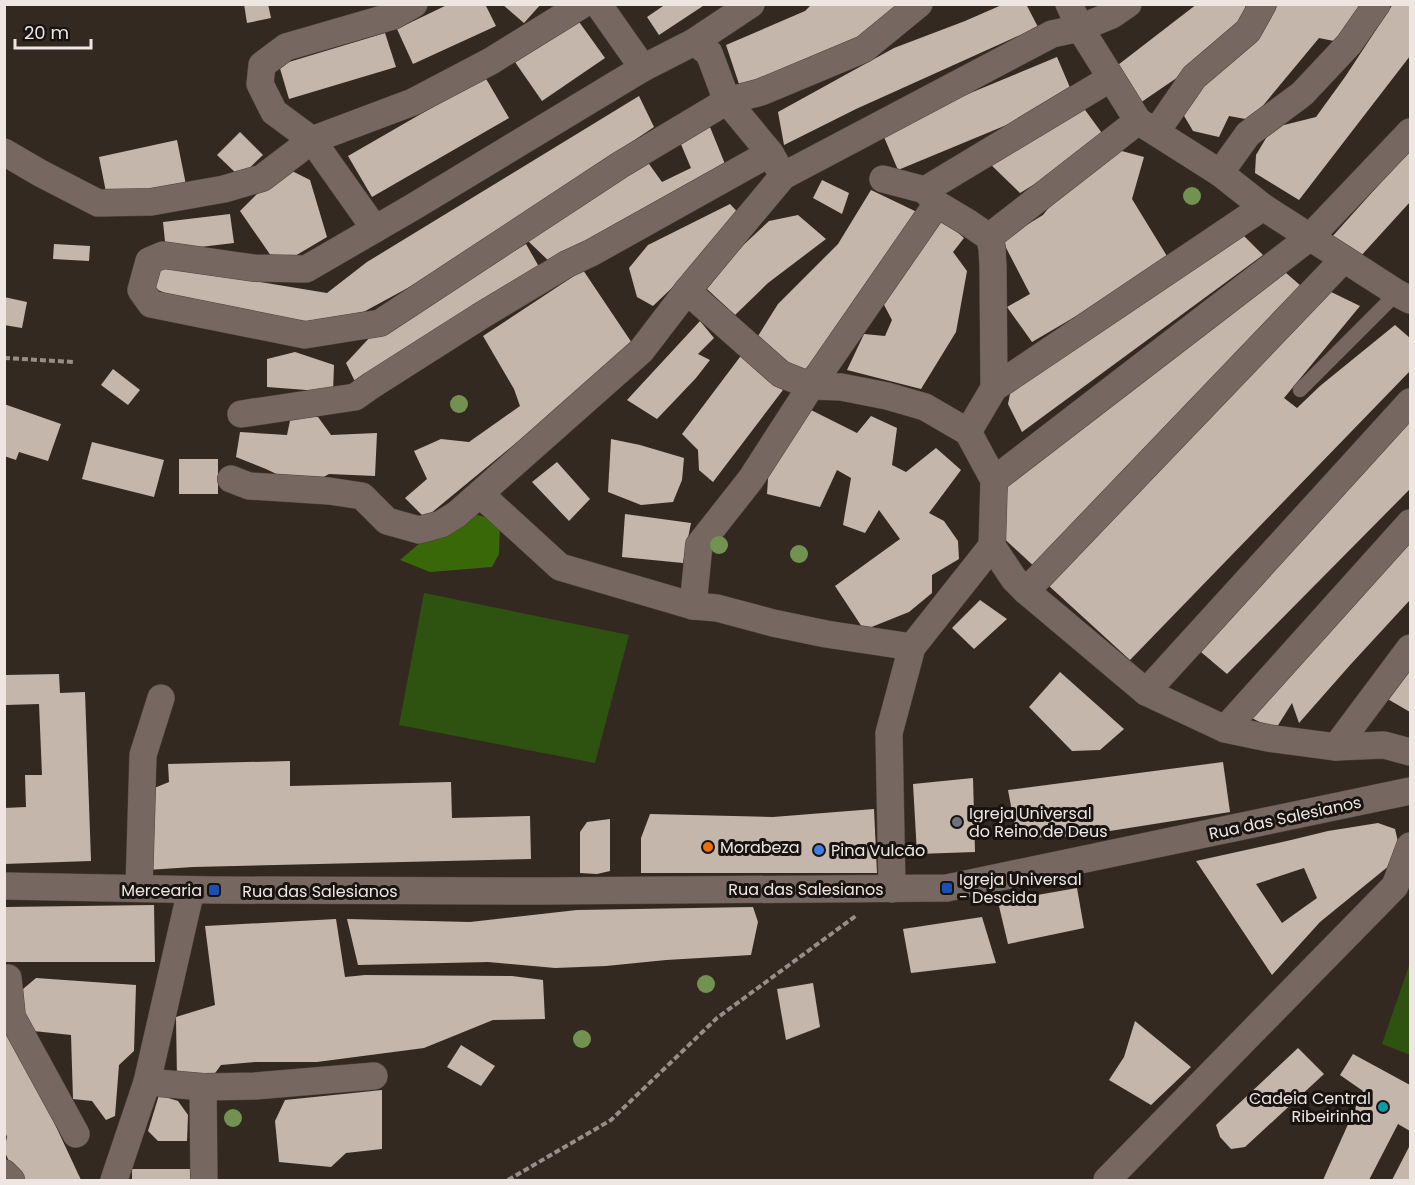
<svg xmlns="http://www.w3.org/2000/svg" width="1415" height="1185" viewBox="0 0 1415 1185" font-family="Poppins,sans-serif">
	<rect width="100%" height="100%" fill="#342921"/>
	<g fill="#2e520f">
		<polygon points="424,593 629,635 595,763 399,725"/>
		<polygon points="1410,963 1410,1055 1382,1044"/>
	</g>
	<polygon fill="#386807" points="478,515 500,522 499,554 492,567 430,572 400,560 440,526"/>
	<g fill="#c4b6ab" fill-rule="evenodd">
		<polygon points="244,4 268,4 271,18 247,23"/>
		<polygon points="449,4 485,4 496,26 413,64 397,29"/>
		<polygon points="502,4 541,4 524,23"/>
		<polygon points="666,4 706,4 659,35 647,17"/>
		<polygon points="812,4 900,4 863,38 740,87 726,45 805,11"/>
		<polygon points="1004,4 1026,4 1038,27 856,109 784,145 778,112 894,48 965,21"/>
		<polygon points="1197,4 1244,4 1248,11 1219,49 1140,103 1114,68"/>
		<polygon points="1393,4 1410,4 1410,56 1299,200 1255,173 1256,155 1272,128 1316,117 1345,77"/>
		<polygon points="1275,5 1362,5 1344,43 1319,38 1251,120 1229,116 1219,137 1193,131 1180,109"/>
		<polygon points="577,19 605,58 542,101 515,62"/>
		<polygon points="385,33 396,67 289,99 279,65"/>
		<polygon points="1057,57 1074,97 898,170 881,130"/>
		<polygon points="485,77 509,118 372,197 348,156"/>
		<polygon points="639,96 654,127 575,180 485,246 334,328 205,310 151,287 153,271 168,267 327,293 367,262"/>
		<polygon points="1080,103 1107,140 1020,193 986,160"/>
		<polygon points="710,127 727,169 555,267 526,239 644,157 662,182 691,168 680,142"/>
		<polygon points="240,132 263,155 240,177 217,155"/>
		<polygon points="177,140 186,185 108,202 99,157"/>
		<polygon points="1118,150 1144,157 1132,199 1170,261 1032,342 1007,307 1030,294 1002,240 1043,215 1068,183"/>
		<polygon points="1410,150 1410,202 1359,258 1331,238"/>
		<polygon points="284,167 310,180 327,237 278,266 240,211"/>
		<polygon points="822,180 849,193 842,214 813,198"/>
		<polygon points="871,190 917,212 845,324 801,374 758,336 778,304 838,244"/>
		<polygon points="730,204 744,219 653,306 637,297 629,268 648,245"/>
		<polygon points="230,214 234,243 166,251 163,222"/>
		<polygon points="798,215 826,239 768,283 735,315 707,289 737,251 769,221"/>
		<polygon points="939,216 964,238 953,252 967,271 956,332 921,389 847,370 864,334 885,336 892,320 883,303"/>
		<polygon points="1242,234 1263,255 1022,432 1008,404 1011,389"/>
		<polygon points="54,244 90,246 89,261 53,259"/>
		<polygon points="526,244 542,272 360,392 346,363 372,335"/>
		<polygon points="1278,266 1301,286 1038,570 997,532 999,478"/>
		<polygon points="583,270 634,346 425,518 405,498 427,479 414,451 441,439 469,442 520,406 514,389 483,336"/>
		<polygon points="1327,290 1360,306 1284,398 1297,408 1320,386 1395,325 1410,338 1410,371 1130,660 1048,585"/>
		<polygon points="4,297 27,302 22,328 4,325"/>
		<polygon points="700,321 714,338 698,354 710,360 696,378 657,419 627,400"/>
		<polygon points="295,352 334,365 333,392 267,387 267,359"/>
		<polygon points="743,353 783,390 713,482 699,470 698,450 682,434"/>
		<polygon points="113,369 140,390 128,405 101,385"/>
		<polygon points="4,404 61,424 48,461 19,452 16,460 4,456"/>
		<polygon points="809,409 857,433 871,416 897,428 892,465 906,472 936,448 961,470 929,513 944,521 958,541 959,559 932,575 932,593 909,612 864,630 835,586 900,539 879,510 865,533 843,525 851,478 837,470 820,507 767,494 769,464"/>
		<polygon points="291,416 318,417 331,435 377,433 375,476 329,474 315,482 289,480 266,469 236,457 240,432 287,435"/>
		<polygon points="1410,420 1410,489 1227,674 1195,647"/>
		<polygon points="611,439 640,445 684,458 682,480 673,502 641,505 608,492"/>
		<polygon points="92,442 164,460 154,497 82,479"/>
		<rect x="179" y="459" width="39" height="35"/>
		<polygon points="557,462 590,499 569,521 532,482"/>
		<polygon points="625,514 691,523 683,563 622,557"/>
		<polygon points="1410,533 1410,600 1351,664 1299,723 1292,703 1275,730 1248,716"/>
		<polygon points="980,600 1007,619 974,649 952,628"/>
		<polygon points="1410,654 1410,712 1379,694"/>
		<polygon points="1060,672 1124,729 1100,750 1072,751 1029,707"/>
		<polygon points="59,674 60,693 85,692 91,861 4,864 4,808 26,807 25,775 42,775 39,704 6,705 5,675"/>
		<polygon points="290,761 290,786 451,782 452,818 530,816 531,859 193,867 147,870 152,789 169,782 168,764"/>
		<polygon points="1223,762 1230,812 1078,836 1017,838 1008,790"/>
		<polygon points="973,778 975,852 917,854 913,784"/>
		<polygon points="874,809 877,873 641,873 641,838 650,814 773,817"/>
		<polygon points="610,819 610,871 597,874 580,873 580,832 587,822"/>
		<path d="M 1378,823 L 1395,829 L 1399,846 L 1390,865 L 1320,922 L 1272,975 L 1196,861 L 1291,840 L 1328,831 ZM 1304,868 L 1317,898 L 1282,923 L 1256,884 Z"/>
		<polygon points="1077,888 1084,928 1008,944 998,902"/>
		<polygon points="154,905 155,962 4,962 4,907"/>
		<polygon points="753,907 758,922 751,955 666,960 606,966 555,968 488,962 358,965 347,919 470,922 577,910"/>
		<polygon points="982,917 996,963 911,973 903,929"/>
		<polygon points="336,919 345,977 365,975 512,976 543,980 545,1019 493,1020 424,1048 317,1062 255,1062 221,1065 210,1080 177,1079 176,1017 215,1005 205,926"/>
		<polygon points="36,978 136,985 134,1051 119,1065 115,1116 106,1120 92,1101 73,1099 71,1035 24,1030 23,989"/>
		<polygon points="813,983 820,1027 786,1040 777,989"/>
		<polygon points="1135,1021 1191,1067 1151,1105 1109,1080 1124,1057"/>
		<polygon points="9,1026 81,1180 17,1180 4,1150 7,1137 4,1129 4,1028"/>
		<polygon points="461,1045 495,1066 481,1086 447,1067"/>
		<polygon points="1298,1048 1324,1074 1245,1147 1231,1149 1220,1137 1216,1125"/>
		<polygon points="1353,1054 1410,1085 1410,1131 1398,1124 1369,1180 1323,1180 1363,1091 1340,1075"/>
		<polygon points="382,1090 382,1149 346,1153 331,1167 279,1162 275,1121 285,1100"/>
		<polygon points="159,1095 178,1101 188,1115 187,1141 158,1141 148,1131"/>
		<polygon points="1410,1145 1410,1180 1392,1180"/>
		<polygon points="132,1169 194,1169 195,1180 132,1180"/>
	</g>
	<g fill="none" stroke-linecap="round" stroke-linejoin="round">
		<g stroke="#4f443f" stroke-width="15">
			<polyline id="service" points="1300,390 1397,293"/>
		</g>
		<g stroke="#4f443f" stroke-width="28">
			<g id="minor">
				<polyline points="598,4 643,68"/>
				<polyline points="751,4 694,42 643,68 413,207 306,269 254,268 163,255 149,261 141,290 151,304 305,335 380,323 620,165 727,101 761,92 864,49 919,4"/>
				<polyline points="1069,4 1080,28 1112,15 1128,4"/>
				<polyline points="1156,132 1194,77 1248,31 1263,4"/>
				<polyline points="4,152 40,173 98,203 151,202 224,189 262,178 312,140 413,102 491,61 583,4"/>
				<polyline points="1220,173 1248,134 1302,94 1349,44 1377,4"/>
				<polyline points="783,176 1052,34 1080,28 1138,121 1220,173 1263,207 1397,293 1410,300"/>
				<polyline points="883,179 925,190 937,204 967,222 989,237 992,248 993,266 994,388 968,432 994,480 992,546 1014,579 1026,591 1146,692 1225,729 1268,738 1336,747 1384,745 1410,752"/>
				<polyline points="925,190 1111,78"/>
				<polyline points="375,229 312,140 274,112 260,84 262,65 286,47 393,16 414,4"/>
				<polyline points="989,237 1138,121"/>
				<polyline points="687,291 781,374 811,386 841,387 887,396 925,407 968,432"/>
				<polyline points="994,388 1263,207"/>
				<polyline points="241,414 355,397 372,385 479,317 567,264 591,253 770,153"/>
				<polyline points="231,479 249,486 329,491 362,496 387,521 419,530 441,524 457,514 641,351 687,291 783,176 770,153 727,101 709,53 694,42"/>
				<polyline points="994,480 1310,237 1410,132"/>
				<polyline points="480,494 560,567 693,606 717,608 773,623 826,634 912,647"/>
				<polyline points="1026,591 1344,259"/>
				<polyline points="693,606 699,545 751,479 811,386 937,204"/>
				<polyline points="1146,692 1410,402"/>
				<polyline points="1225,729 1410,523"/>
				<polyline points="1336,747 1410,648"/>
				<polyline points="4,886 214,890 545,891 947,888 1410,791"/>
				<polyline points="139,888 143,755 161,698"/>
				<polyline points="892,889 889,733 912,647 992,546"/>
				<polyline points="4,978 8,978 12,1017 76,1134"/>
				<polyline points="147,1082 203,1087 255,1086 374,1076"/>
				<polyline points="203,1087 204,1180"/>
				<polyline points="4,1173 11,1180"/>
				<polyline points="114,1180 147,1082 191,890"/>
				<polyline points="1107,1180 1395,886 1410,846"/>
			</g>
		</g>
		<g stroke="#988e88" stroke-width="4" stroke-dasharray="6 3" stroke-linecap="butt">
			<polyline points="4,358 74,362"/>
			<polyline points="508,1180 611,1120 717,1018 857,915"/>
		</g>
		<use href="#service" stroke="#766860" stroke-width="14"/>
		<use href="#minor" stroke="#766860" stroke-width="27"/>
	</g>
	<g fill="#729251">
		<circle cx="1192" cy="196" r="9"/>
		<circle cx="459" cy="404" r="9"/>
		<circle cx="719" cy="545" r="9"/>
		<circle cx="799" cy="554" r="9"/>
		<circle cx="706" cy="984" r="9"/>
		<circle cx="582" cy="1039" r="9"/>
		<circle cx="233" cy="1118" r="9"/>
	</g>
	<circle fill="#6b7280" stroke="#18130f" stroke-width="2" cx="957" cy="822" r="6"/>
	<circle fill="#e8710a" stroke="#18130f" stroke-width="2" cx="708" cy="847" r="6"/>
	<circle fill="#3f7fe0" stroke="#18130f" stroke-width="2" cx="819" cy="850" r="6"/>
	<g fill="#1a4fb4" stroke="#18130f" stroke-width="2">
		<rect x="941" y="882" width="12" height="12" rx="3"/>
		<rect x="208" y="884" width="12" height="12" rx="3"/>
	</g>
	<circle fill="#0f9aa8" stroke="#18130f" stroke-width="2" cx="1383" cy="1107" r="6"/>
	<g text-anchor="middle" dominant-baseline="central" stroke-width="6" stroke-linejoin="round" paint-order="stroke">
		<g font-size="16" fill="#efe6e2" stroke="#18130f" text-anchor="start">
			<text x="969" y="813">Igreja Universal<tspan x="969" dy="18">do Reino de Deus</tspan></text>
			<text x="720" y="847">Morabeza</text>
			<text x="831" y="850">Pina Vulcão</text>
			<text x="959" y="879">Igreja Universal<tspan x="959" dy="18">- Descida</tspan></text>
			<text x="202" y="890" text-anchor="end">Mercearia</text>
			<text x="1371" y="1098" text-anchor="end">Cadeia Central<tspan x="1371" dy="18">Ribeirinha</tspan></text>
		</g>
		<g font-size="16" fill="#efe6e2" stroke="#18130f">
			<text transform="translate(1285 818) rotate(-12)">Rua das Salesianos</text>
			<text x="806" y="889">Rua das Salesianos</text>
			<text x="320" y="891">Rua das Salesianos</text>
		</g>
	</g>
	<rect width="1415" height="1185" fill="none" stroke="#efe6e2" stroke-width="12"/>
	<path d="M15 39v9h76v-9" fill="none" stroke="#efe6e2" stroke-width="3"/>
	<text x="24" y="39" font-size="18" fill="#efe6e2" stroke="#18130f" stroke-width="4.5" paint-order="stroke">20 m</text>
</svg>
